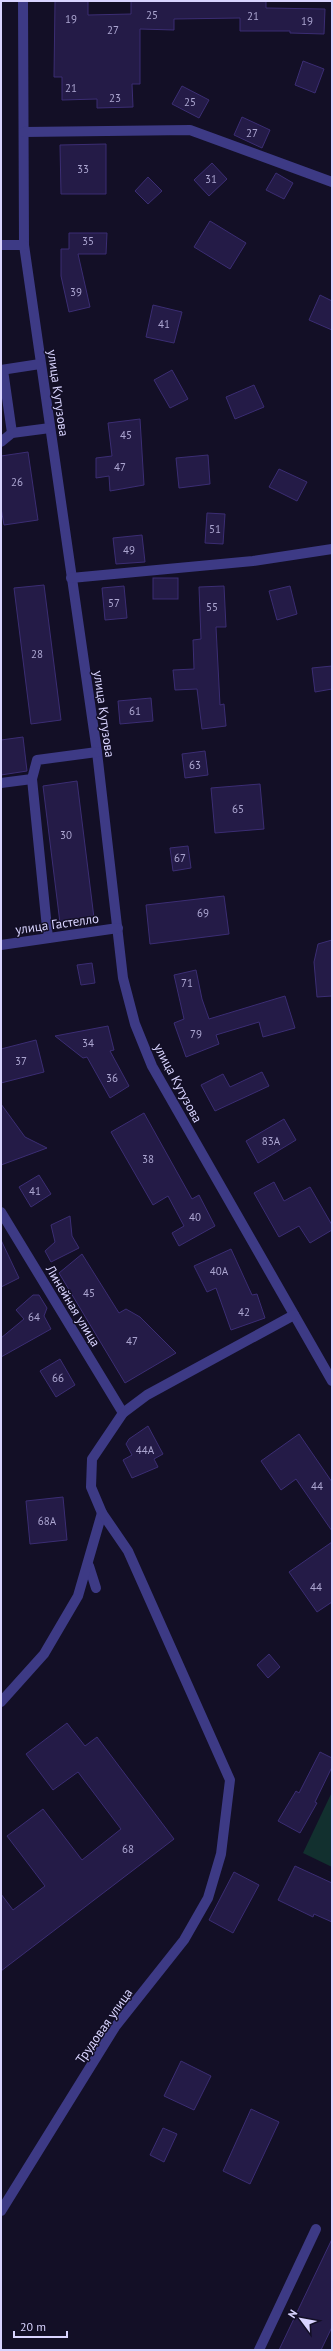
<svg xmlns="http://www.w3.org/2000/svg" width="333" height="2351" viewBox="0 0 333 2351" font-family="'PT Sans',sans-serif">
	<rect width="100%" height="100%" fill="#130f26"/>
	<polygon fill="#12302f" points="332,1792 332,1867 303,1853"/>
	<g fill="#241b47" stroke="#3b2d73">
		<polygon points="55,1 88,1 88,15 131,14 131,1 266,1 266,8 325,9 324,34 290,33 290,31 240,31 240,18 174,19 174,30 140,29 140,84 132,84 133,107 97,108 97,99 62,100 62,77 54,77"/>
		<polygon points="303,61 324,69 315,93 295,85"/>
		<polygon points="182,86 209,100 199,118 172,104"/>
		<polygon points="242,117 270,130 262,148 234,135"/>
		<polygon points="106,144 106,194 61,194 60,145"/>
		<polygon points="212,163 227,179 209,196 194,180"/>
		<polygon points="276,173 293,183 284,199 266,190"/>
		<polygon points="148,177 162,191 148,204 135,191"/>
		<polygon points="210,221 246,243 230,269 194,247"/>
		<polygon points="69,233 107,233 106,254 78,254 90,307 69,312 61,276 61,249 69,249"/>
		<polygon points="320,295 332,301 332,330 309,320"/>
		<polygon points="153,305 182,312 174,343 146,337"/>
		<polygon points="172,370 188,399 170,408 154,380"/>
		<polygon points="254,385 264,407 235,419 226,397"/>
		<polygon points="140,419 144,485 110,491 109,476 96,478 96,458 112,456 108,423"/>
		<polygon points="28,452 38,520 4,525 1,508 1,456"/>
		<polygon points="208,455 210,484 179,488 176,458"/>
		<polygon points="279,469 307,482 297,501 269,487"/>
		<polygon points="207,513 225,514 223,544 205,543"/>
		<polygon points="142,535 145,562 116,564 113,538"/>
		<rect x="153" y="578" width="25" height="21"/>
		<polygon points="44,585 61,720 31,724 14,588"/>
		<polygon points="124,586 127,618 105,620 102,588"/>
		<polygon points="224,586 226,627 216,627 220,705 224,704 226,726 202,729 197,689 175,690 173,670 194,669 193,640 201,639 199,587"/>
		<polygon points="290,586 297,614 277,620 269,591"/>
		<polygon points="332,666 332,689 315,692 312,668"/>
		<polygon points="151,698 153,721 120,724 118,701"/>
		<polygon points="23,737 27,771 1,775 1,740"/>
		<polygon points="205,751 208,775 185,778 182,754"/>
		<polygon points="77,781 94,918 60,923 43,786"/>
		<polygon points="260,784 264,829 215,833 211,788"/>
		<polygon points="188,846 191,868 173,871 170,848"/>
		<polygon points="224,896 229,934 150,944 146,905"/>
		<polygon points="332,940 332,996 317,997 314,962 318,944"/>
		<polygon points="92,963 95,983 81,985 77,965"/>
		<polygon points="196,970 202,999 209,1019 285,996 295,1028 263,1037 259,1022 216,1035 219,1044 186,1057 174,1023 184,1019 174,975"/>
		<polygon points="108,1026 114,1050 110,1051 129,1086 110,1098 87,1057 83,1058 55,1036"/>
		<polygon points="36,1040 44,1072 1,1083 1,1049"/>
		<polygon points="262,1072 269,1086 215,1111 201,1085 223,1074 230,1087"/>
		<polygon points="1,1104 25,1137 47,1148 1,1165"/>
		<polygon points="144,1113 192,1199 199,1195 215,1226 179,1246 172,1233 184,1226 168,1196 153,1205 111,1132"/>
		<polygon points="284,1119 296,1140 258,1163 246,1141"/>
		<polygon points="39,1175 51,1194 31,1207 19,1187"/>
		<polygon points="274,1182 284,1201 310,1187 332,1225 332,1230 310,1243 299,1226 279,1237 254,1193"/>
		<polygon points="70,1216 72,1236 79,1248 51,1262 45,1251 55,1242 51,1225"/>
		<polygon points="1,1240 19,1278 1,1287"/>
		<polygon points="231,1249 252,1295 257,1294 265,1318 231,1330 216,1288 207,1292 194,1266"/>
		<polygon points="82,1254 119,1313 126,1309 140,1317 176,1353 125,1383 59,1273"/>
		<polygon points="33,1295 39,1295 47,1308 44,1316 51,1329 1,1357 1,1338 24,1319 16,1310"/>
		<polygon points="60,1359 75,1385 56,1397 40,1371"/>
		<polygon points="148,1426 163,1454 154,1459 158,1467 132,1478 123,1460 132,1455 126,1444 129,1439"/>
		<polygon points="299,1434 332,1482 332,1531 296,1479 281,1490 261,1461"/>
		<polygon points="63,1497 67,1540 30,1544 26,1501"/>
		<polygon points="332,1542 332,1602 317,1612 289,1572"/>
		<polygon points="269,1654 280,1667 268,1678 257,1665"/>
		<polygon points="67,1723 85,1746 97,1737 174,1839 1,1971 1,1894 13,1910 45,1886 7,1836 43,1809 82,1860 121,1829 78,1772 53,1790 26,1754"/>
		<polygon points="320,1752 332,1758 332,1767 315,1802 317,1803 300,1833 278,1821 296,1791 299,1793"/>
		<polygon points="295,1866 332,1883 332,1922 314,1914 313,1917 278,1900"/>
		<polygon points="234,1872 259,1885 233,1933 209,1920"/>
		<polygon points="181,2061 211,2076 194,2110 164,2096"/>
		<polygon points="251,2109 279,2122 250,2184 223,2171"/>
		<polygon points="163,2128 177,2134 164,2162 150,2155"/>
		<polygon points="332,2239 332,2327 321,2350 279,2350"/>
	</g>
	<g fill="none" stroke-linecap="round" stroke-linejoin="round">
		<g stroke="#3d3a85" stroke-width="10">
			<polyline points="23,1 24,245 97,752 123,978 135,1024 152,1066 332,1381"/>
			<polyline points="24,132 190,130 332,182"/>
			<polyline points="1,245 24,245"/>
			<polyline points="1,370 40,364"/>
			<polyline points="3,370 12,433"/>
			<polyline points="1,442 12,433 50,428"/>
			<polyline points="71,578 253,561 332,549"/>
			<polyline points="1,783 32,779"/>
			<polyline points="48,938 32,779 37,760 97,752"/>
			<polyline points="1,945 118,928"/>
			<polyline points="1,1212 123,1413"/>
			<polyline points="89,1566 96,1588"/>
			<polyline points="1,1702 44,1654 78,1596 102,1513"/>
			<polyline points="1,2211 115,2027 184,1940 208,1898 221,1854 230,1780 128,1551 102,1513 91,1487 92,1459 123,1413 147,1395 294,1315"/>
			<polyline points="259,2350 316,2229"/>
		</g>
	</g>
	<g text-anchor="middle" dominant-baseline="central" stroke-width="3" stroke-linejoin="round" paint-order="stroke">
		<g font-size="11" fill="#aca6d1">
			<text x="152" y="15">25</text>
			<text x="253" y="16">21</text>
			<text x="71" y="19">19</text>
			<text x="307" y="21">19</text>
			<text x="113" y="30">27</text>
			<text x="71" y="88">21</text>
			<text x="115" y="98">23</text>
			<text x="190" y="102">25</text>
			<text x="252" y="133">27</text>
			<text x="83" y="169">33</text>
			<text x="211" y="179">31</text>
			<text x="88" y="241">35</text>
			<text x="76" y="292">39</text>
			<text x="164" y="324">41</text>
			<text x="126" y="435">45</text>
			<text x="120" y="467">47</text>
			<text x="17" y="482">26</text>
			<text x="215" y="529">51</text>
			<text x="129" y="550">49</text>
			<text x="114" y="603">57</text>
			<text x="212" y="607">55</text>
			<text x="37" y="654">28</text>
			<text x="135" y="711">61</text>
			<text x="195" y="765">63</text>
			<text x="238" y="809">65</text>
			<text x="66" y="835">30</text>
			<text x="180" y="858">67</text>
			<text x="203" y="913">69</text>
			<text x="187" y="983">71</text>
			<text x="196" y="1034">79</text>
			<text x="88" y="1043">34</text>
			<text x="21" y="1061">37</text>
			<text x="112" y="1078">36</text>
			<text x="271" y="1141">83А</text>
			<text x="148" y="1159">38</text>
			<text x="35" y="1191">41</text>
			<text x="195" y="1217">40</text>
			<text x="219" y="1271">40А</text>
			<text x="89" y="1293">45</text>
			<text x="244" y="1312">42</text>
			<text x="34" y="1317">64</text>
			<text x="132" y="1341">47</text>
			<text x="58" y="1378">66</text>
			<text x="145" y="1450">44А</text>
			<text x="317" y="1486">44</text>
			<text x="47" y="1521">68А</text>
			<text x="316" y="1587">44</text>
			<text x="128" y="1849">68</text>
		</g>
		<g font-size="13" fill="#d9d4ff" stroke="#130f26">
			<text transform="translate(58 393) rotate(82)">улица Кутузова</text>
			<text transform="translate(104 714) rotate(82)">улица Кутузова</text>
			<text transform="translate(57 924) rotate(-8)">улица Гастелло</text>
			<text transform="translate(178 1083) rotate(62)">улица Кутузова</text>
			<text transform="translate(73 1306) rotate(59)">Линейная улица</text>
			<text transform="translate(104 2026) rotate(-55)">Трудовая улица</text>
		</g>
	</g>
	<rect width="333" height="2351" fill="none" stroke="#d9d4ff" stroke-width="4"/>
	<g transform="translate(301 2319) rotate(302)" stroke="#130f26" stroke-width="3" paint-order="stroke">
	<path d="M0-3L7 15L0 10L-7 15Z" fill="#d9d4ff"/>
	<text y="-6" font-size="11" font-weight="bold" text-anchor="middle" fill="#d9d4ff">N</text>
	</g>
	<path d="M14 2331v6h53v-6" fill="none" stroke="#d9d4ff" stroke-width="2"/>
	<text x="20" y="2331" font-size="12" fill="#d9d4ff" stroke="#130f26" stroke-width="3" paint-order="stroke">20 m</text>
</svg>
